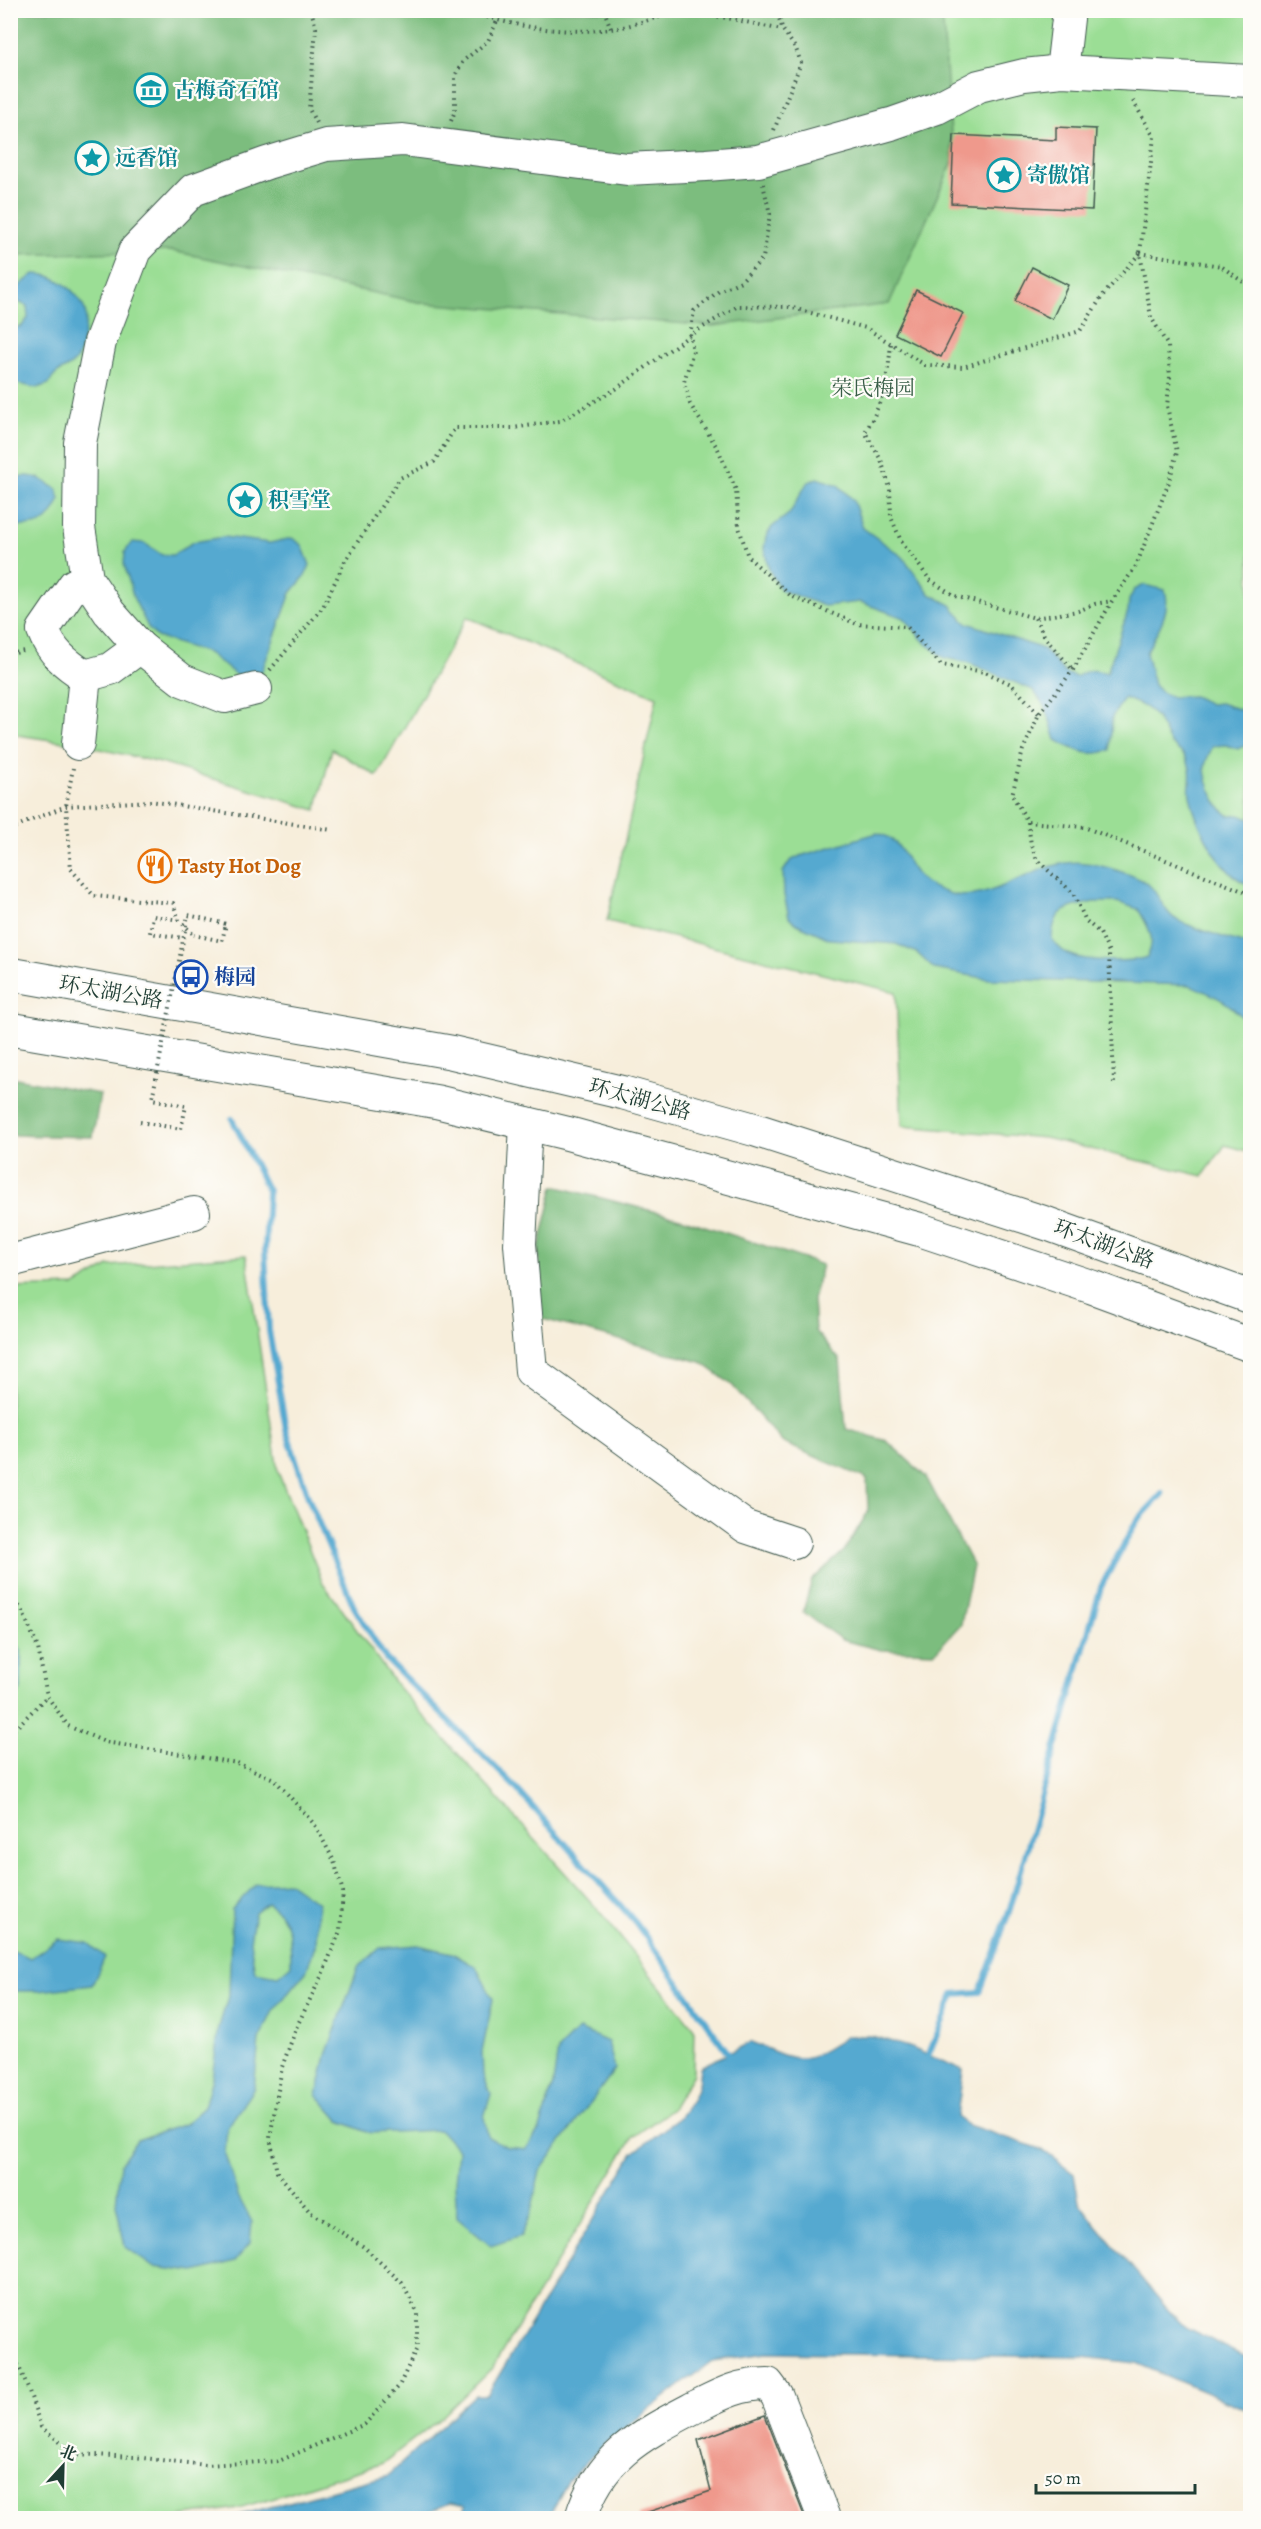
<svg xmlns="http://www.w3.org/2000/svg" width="1261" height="2529" viewBox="0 0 1261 2529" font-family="Alegreya,'Noto Serif SC',serif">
	<rect width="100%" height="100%" fill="#fdfcf7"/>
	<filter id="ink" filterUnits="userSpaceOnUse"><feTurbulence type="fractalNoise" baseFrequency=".0167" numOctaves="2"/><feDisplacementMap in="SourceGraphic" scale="12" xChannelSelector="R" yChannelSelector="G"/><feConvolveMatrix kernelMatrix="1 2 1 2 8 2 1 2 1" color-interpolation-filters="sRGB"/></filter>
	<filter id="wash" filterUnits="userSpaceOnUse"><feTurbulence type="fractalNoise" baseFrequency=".008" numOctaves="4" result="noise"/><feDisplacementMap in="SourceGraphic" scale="24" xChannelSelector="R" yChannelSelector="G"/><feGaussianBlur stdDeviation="1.35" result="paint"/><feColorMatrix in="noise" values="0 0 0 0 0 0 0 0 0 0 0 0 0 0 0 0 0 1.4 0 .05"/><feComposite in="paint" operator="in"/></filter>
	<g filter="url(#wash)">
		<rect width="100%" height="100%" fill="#f7eedb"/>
		<g fill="#9bde95" stroke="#5d8e64" stroke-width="1.5">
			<polygon points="11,11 1250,11 1250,1152 1225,1145 1203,1176 1045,1138 902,1126 896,992 607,921 657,697 467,617 377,776 332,749 316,810 161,763 78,744 11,734"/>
			<polygon points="246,1255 278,1472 323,1583 397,1686 600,1912 694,2029 693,2074 672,2109 633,2137 493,2367 441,2418 383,2463 243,2507 174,2518 11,2518 10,1288 75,1286 109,1266"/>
		</g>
		<g fill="#7cbd7e" stroke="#4e7d59" stroke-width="1.5">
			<polygon points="10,11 942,11 953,161 889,304 713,326 423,303 172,251 11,255"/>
			<polygon points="11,1077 100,1094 93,1137 11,1135"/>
			<polygon points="554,1186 684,1219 822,1265 813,1299 815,1331 840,1360 846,1429 887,1441 926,1477 973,1566 961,1624 935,1652 881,1650 842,1640 803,1612 812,1580 844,1551 868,1512 867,1479 783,1443 732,1385 701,1362 539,1318 539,1248"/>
		</g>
		<g fill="#54a9d0" stroke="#3a7382" stroke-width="1.5" fill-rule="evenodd">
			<path d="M 34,274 C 55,273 77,290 85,310 C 88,320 82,351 76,360 C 68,371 56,368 49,384 L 37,388 L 10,382 L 11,329 L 22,326 L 28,318 L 27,306 L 12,299 L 18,287 Z"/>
			<path d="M 28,476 L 39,478 L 57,489 L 60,499 C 47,528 41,524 11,527 L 11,478 Z"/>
			<path d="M 817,478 L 838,485 L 853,500 L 863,528 L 903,557 L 930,594 L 951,605 L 965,622 L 1043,649 L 1065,673 L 1076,677 C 1088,669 1094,669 1107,673 L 1128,611 L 1129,600 L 1134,590 L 1144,585 L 1165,590 C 1172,612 1156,633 1146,653 L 1154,685 L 1161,692 L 1172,697 L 1194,696 L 1210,704 L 1220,703 L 1250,713 L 1250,740 L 1248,745 L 1238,749 L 1226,745 L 1213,746 C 1210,752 1205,761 1205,768 C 1206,784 1216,806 1228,815 L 1239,815 L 1250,819 L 1250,885 C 1221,876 1196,825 1190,796 C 1188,787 1192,777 1190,769 C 1186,753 1181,753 1171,744 C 1168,740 1165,732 1162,727 C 1153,709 1143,705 1124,698 L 1112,717 L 1110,750 C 1090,758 1074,750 1056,740 L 1046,708 L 1033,690 L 967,662 L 945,658 L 926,644 L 904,618 L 860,602 L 824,606 L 781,590 L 769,570 L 764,548 L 766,537 L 772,527 L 790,513 L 807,483 Z"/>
			<polygon points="224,537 270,543 292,538 302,545 310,565 305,576 291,593 262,671 256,679 245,682 208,653 157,637 149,629 134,599 124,564 125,552 132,542 144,543 162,555 173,555 193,542"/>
			<path d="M 877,833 C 903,838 905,865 922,880 C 930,887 941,891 951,894 C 992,906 1040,856 1085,863 C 1099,864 1140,876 1149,885 C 1159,894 1165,914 1177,920 C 1195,929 1231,940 1250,945 L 1250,1027 C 1233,1003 1216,996 1190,985 L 989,979 L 934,969 L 917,953 L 896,944 L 830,939 L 797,924 L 789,917 L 784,895 L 783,872 L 790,861 L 800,856 ZM 1094,902 L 1117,902 L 1138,909 C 1148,926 1157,939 1147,957 C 1131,963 1080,962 1066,953 C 1061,950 1056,944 1052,940 C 1053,908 1067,908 1094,902 Z"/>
			<polygon points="11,1638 21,1650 21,1689 11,1707"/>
			<path d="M 288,1882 L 318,1903 L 316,1943 L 306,1972 L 273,2011 L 259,2040 L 254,2088 L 227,2128 L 225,2154 L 238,2196 L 252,2222 L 250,2243 L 235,2261 L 195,2272 L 153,2267 L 125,2247 L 116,2204 L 120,2164 L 137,2140 L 185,2124 L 204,2107 L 212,2078 L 219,2027 L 229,1993 L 232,1909 L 256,1884 ZM 267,1903 C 291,1917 291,1939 291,1965 L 278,1976 L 255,1972 L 250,1941 L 255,1912 Z"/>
			<polygon points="58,1939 88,1943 105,1957 92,1985 39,1991 11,1991 11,1950 31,1958"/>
			<polygon points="418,1945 452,1953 476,1967 493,1999 482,2052 483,2075 491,2094 484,2117 488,2137 507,2147 526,2149 540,2129 553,2084 558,2050 579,2029 608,2042 615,2069 540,2171 531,2212 521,2236 491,2246 457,2218 455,2183 458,2150 440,2130 369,2133 340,2121 317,2095 326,2055 358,1968 380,1948"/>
			<path d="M 847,2036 L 872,2036 L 909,2047 L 963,2070 L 957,2117 L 968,2125 L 1041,2149 L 1074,2174 L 1079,2202 L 1096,2225 L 1170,2312 L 1185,2327 L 1250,2359 L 1250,2411 L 1136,2363 L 1082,2357 L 766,2353 L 712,2361 L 603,2445 L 569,2480 L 548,2518 L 461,2518 L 465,2506 L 450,2503 L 413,2518 L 229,2518 L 389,2475 L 475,2395 L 487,2395 L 633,2153 L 680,2117 L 692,2100 L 698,2086 L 700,2067 L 751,2042 C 800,2062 801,2067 847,2036 Z"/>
		</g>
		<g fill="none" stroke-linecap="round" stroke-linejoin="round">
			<g stroke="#54a9d0" stroke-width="6">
				<polyline points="232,1119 268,1191 265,1250 269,1331 286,1429 308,1497 354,1607 386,1659 513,1785 636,1923 728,2053"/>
				<polyline points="928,2056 954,1994 980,1992 1010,1909 1101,1587 1136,1522 1162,1494"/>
			</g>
		</g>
		<g id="blocks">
			<g fill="#ef998c">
				<polygon points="1056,127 1096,129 1092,210 951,203 954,135 1056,140"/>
				<polygon points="1032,267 1068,285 1052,319 1015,301"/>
				<polygon points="916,290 963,313 941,357 895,334"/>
				<polygon points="765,2415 805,2518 639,2518 639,2515 711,2491 698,2440"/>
			</g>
		</g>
	</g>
	<g filter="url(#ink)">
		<use href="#blocks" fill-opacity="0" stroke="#3f584d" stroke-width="1.5"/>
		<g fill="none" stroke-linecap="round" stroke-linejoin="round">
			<g stroke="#3f584d" stroke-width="34">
				<g id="minor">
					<polyline points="1062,71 1069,10"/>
					<polyline points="85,676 110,669 140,647"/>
					<polyline points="256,689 225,697 182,680 140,647 109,612 87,579 79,527 80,443 100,342 135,250 193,190 267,163 326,145 403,140 627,169 706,165 758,161 891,124 937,108 979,86 1024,75 1062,71 1250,81"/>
					<path d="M 78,744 L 85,676 C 66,664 51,652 43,630 L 74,585 L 87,579"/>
					<polyline points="526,1123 520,1244 531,1371 746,1527 794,1543"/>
					<polyline points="10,1261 194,1213"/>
					<path d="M 581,2518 C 599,2456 642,2435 695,2407 C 721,2394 739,2384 768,2384 L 777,2396 L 824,2518"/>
				</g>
			</g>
			<g stroke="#3f584d" stroke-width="35">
				<g id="highway">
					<polyline points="10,974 450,1052 624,1093 756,1130 1048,1224 1250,1297"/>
					<polyline points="10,1029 438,1102 566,1133 918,1229 1092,1287 1250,1345"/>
				</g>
			</g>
			<g stroke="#3f584d" stroke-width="4" stroke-dasharray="1.5 4.5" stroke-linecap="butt">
				<polyline points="311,10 316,28 309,109 316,123"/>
				<path d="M 464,10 C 511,26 560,35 610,29 C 632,27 654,16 677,14 C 712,12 748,23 782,30"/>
				<polyline points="604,10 611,29"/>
				<polyline points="1133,101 1154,137 1140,253 1151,317 1168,346 1170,377 1167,406 1177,452 1169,482 1136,566 1112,601 1073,670 1039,714 1023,750 1012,795 1028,822 1084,827 1250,894"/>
				<polyline points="451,121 455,111 455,76 463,61 488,41 497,21"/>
				<polyline points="774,130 801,63 796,49 783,30 776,10"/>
				<polyline points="763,184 770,214 763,258 741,281 719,291 694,311 690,335 693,351 684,382 690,404 718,449 736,490 739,527 748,557 791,596 857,624 907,627 941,665 985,672 1011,684 1039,714"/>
				<polyline points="1140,253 1221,266 1250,287"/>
				<path d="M 891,344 C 888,376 883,404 865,432 L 881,460 L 890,488 L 891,517 L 901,541 L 930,580 L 955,596 L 1035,618 L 1078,611 L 1095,604 L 1112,601"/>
				<polyline points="1035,618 1045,637 1073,670"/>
				<polyline points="10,654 24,651"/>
				<polyline points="270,670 323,607 345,561 400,478 434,462 455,428 513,428 560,421 616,389 690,335 738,306 789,307 866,328 925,365 963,367 1080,331 1103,295 1140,253"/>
				<polyline points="73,768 66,806 71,869 94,896 173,903 179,920 194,935"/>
				<polyline points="1028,822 1031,845 1037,860 1073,893 1086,921 1100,933 1109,952 1114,1083"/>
				<polyline points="10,829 66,806 151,801 332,830"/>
				<polyline points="179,920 153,916 150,933 183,938"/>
				<polyline points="10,1598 21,1608 38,1648 47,1696 68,1726 105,1742 237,1763 274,1779 315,1825 334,1861 343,1892 340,1931 322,1975 297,2026 282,2067 270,2138 277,2172 310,2212 364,2247 402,2283 417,2312 417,2348 399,2386 365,2424 279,2461 206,2465 134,2457 75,2454 41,2427 29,2391 14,2355 10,2354"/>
				<polyline points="10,1734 47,1696"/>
			</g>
			<use href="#minor" stroke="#fff" stroke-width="32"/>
			<use href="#highway" stroke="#fff" stroke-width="33"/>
			<polyline stroke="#3f584d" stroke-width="4" stroke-dasharray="1.5 4.5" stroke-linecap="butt" points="140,1122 181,1129 186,1106 152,1099 188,915 226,924 222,941 194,935"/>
		</g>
	</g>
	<defs>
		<g id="museum-ring" transform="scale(1.725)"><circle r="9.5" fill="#fdfcf7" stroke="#0f9aa8" stroke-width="1.5"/><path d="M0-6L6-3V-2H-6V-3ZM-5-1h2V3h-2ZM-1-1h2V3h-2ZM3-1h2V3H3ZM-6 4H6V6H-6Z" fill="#0f9aa8"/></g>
		<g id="sight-ring" transform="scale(1.725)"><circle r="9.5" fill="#fdfcf7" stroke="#0f9aa8" stroke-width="1.5"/><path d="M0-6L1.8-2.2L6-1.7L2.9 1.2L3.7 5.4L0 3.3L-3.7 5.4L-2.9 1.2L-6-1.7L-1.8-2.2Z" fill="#0f9aa8"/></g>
		<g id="restaurant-ring" transform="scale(1.725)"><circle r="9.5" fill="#fdfcf7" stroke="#e8710a" stroke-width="1.5"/><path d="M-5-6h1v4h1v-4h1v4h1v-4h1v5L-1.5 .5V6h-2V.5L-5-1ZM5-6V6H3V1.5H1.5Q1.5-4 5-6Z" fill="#e8710a"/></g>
		<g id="bus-ring" transform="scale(1.725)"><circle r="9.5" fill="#fdfcf7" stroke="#1a4fb4" stroke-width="1.5"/><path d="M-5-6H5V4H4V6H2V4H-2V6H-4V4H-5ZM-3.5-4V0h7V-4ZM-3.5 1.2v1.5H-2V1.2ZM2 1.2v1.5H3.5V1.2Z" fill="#1a4fb4"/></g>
	</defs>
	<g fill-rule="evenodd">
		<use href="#museum-ring" x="151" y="90"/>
		<use href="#sight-ring" x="92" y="158"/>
		<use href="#sight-ring" x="1004" y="175"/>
		<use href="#sight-ring" x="245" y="500"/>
		<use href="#restaurant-ring" x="155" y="866"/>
		<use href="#bus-ring" x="191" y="977"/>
	</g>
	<g text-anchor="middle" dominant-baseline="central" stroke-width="4.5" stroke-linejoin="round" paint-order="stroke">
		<g font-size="21" font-weight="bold" fill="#0d838f" stroke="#fdfcf7" text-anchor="start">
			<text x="174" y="90">古梅奇石馆</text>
			<text x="115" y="158">远香馆</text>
			<text x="1027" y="175">寄傲馆</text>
			<text x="268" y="500">积雪堂</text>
		</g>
		<g font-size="21" fill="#385d47" stroke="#fdfcf7">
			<text x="873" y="388">荣氏梅园</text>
		</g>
		<g font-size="21" font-weight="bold" fill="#c56008" stroke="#fdfcf7" text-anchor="start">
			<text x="178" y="866">Tasty Hot Dog</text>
		</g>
		<g font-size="21" font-weight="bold" fill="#164399" stroke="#fdfcf7" text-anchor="start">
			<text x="214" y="977">梅园</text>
		</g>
		<g font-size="21" fill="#1f3d34" stroke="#fdfcf7">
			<text transform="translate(111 992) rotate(10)">环太湖公路</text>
			<text transform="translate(640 1099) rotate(15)">环太湖公路</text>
			<text transform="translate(1104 1244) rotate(20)">环太湖公路</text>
		</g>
	</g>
	<rect width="1261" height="2529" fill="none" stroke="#fdfcf7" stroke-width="36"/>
	<g transform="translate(63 2466) rotate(22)" stroke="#fdfcf7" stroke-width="4.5" paint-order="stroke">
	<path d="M0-4.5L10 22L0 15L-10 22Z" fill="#1f3d34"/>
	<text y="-9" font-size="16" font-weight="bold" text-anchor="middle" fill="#1f3d34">北</text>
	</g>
	<path d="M1036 2484v9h159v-9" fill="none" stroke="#1f3d34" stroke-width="3"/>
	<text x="1045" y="2484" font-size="18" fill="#1f3d34" stroke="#fdfcf7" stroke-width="4.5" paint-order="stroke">50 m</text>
</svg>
